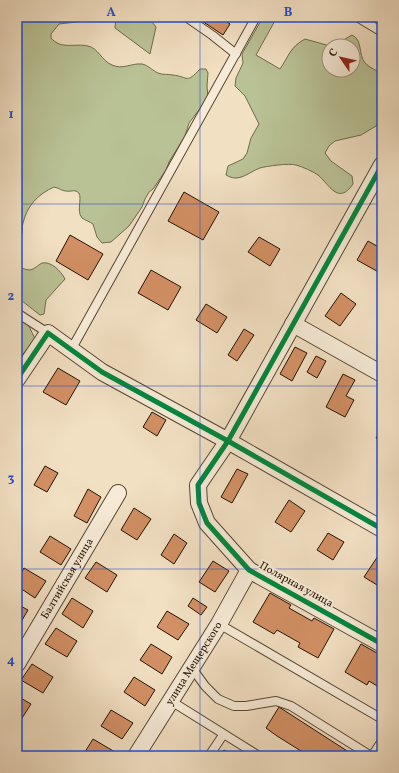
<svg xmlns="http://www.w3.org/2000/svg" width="399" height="773" viewBox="0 0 399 773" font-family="Vollkorn,serif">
	<rect width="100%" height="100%" fill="#f2e0c3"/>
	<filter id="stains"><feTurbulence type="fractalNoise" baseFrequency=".005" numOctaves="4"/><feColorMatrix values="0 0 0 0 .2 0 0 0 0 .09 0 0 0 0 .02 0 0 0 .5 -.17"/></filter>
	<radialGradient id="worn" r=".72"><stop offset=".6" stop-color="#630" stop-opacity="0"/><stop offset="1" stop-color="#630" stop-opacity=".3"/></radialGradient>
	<g fill="#b9c295" stroke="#6e6a4b" fill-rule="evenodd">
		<path d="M 17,17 L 87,17 L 76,22 L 59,24 L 51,34 L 51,38 C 61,50 75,43 88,46 C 98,48 102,61 112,65 C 123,70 131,63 142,64 C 148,65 153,71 158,73 C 163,75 168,74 173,75 C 189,77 186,84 200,69 L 206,69 L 208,73 L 207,86 L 208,98 L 189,123 L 185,136 L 169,162 L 166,170 L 153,189 L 149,192 L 145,199 L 142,207 L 129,226 L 111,242 L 102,243 L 97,237 L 93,224 C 90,222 85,220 82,218 C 75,210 85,194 76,191 C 73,190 69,192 66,191 C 62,191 59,188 54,187 C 38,194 27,206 23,223 C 22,227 22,230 22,233 C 19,241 17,241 17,251 Z"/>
		<polygon points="116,17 148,17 156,27 150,54 115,28"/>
		<path d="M 263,17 L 277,17 L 256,55 L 280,69 C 289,56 290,47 305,39 L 330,46 L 335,45 L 352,35 C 363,40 358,54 365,63 C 370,68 376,70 382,74 L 382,115 L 376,126 L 361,135 L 335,141 L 329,146 L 325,153 L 331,161 L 352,176 L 353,184 C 338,206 329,184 318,175 C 312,171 303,167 296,165 C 289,163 267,166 260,168 C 247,173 239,183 226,175 L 228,166 L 243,159 L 247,153 L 251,138 L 259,124 L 245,96 L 235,86 L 236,78 L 243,63 L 242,54 ZM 329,46 L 353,46 L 353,70 L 329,70 Z"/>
		<path d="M 17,257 L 18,267 C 22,268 26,270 30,270 C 35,269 38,265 42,263 C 51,261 61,271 65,279 L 46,300 L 44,314 L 40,315 L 17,297 Z"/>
		<polygon points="17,315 28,324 35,339 30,346 17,361"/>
	</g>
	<g fill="#d29064" stroke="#231201">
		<polygon points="196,17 220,17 230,24 223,35"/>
		<polygon points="382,45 382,56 377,53"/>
		<polygon points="184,192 219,212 203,240 168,221"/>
		<polygon points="70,235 103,254 88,280 56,261"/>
		<polygon points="259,237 280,249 270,266 248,252"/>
		<polygon points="368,241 382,249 382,274 357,260"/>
		<polygon points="151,270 181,287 168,310 138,293"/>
		<polygon points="341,293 356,304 340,326 325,316"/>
		<polygon points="206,304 227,317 217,333 196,320"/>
		<polygon points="244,329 254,335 237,361 228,355"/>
		<polygon points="295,347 307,353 292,381 280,374"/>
		<polygon points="316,356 326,361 317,378 307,372"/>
		<polygon points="58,368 80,381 66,405 43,392"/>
		<polygon points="343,374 355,380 346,396 354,400 345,417 326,407"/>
		<polygon points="152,412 166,420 157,436 143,427"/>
		<polygon points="381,429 382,430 382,442 376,438"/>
		<polygon points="45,466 58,473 47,492 34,485"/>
		<polygon points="237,469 248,474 232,503 221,497"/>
		<polygon points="88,489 101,497 87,523 74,516"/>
		<polygon points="289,500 305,511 291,532 275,522"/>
		<polygon points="134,508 151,519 137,540 121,530"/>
		<polygon points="328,533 344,542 333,560 317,550"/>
		<polygon points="174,534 187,543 174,564 161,555"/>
		<polygon points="50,536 71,549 61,565 40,552"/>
		<polygon points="378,556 382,559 382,588 364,577"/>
		<polygon points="213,561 229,571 215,592 199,582"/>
		<polygon points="96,562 117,575 107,592 85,578"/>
		<polygon points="24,568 46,581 35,598 17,586 17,580"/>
		<polygon points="270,593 291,605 289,608 312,621 314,618 334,629 318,658 298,647 300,643 277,630 274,634 253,622"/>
		<polygon points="72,598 93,611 83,628 62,614"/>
		<polygon points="193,598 207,607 201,615 188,606"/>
		<polygon points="17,604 28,610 18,627 17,626"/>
		<polygon points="167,611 189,624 178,640 157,627"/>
		<polygon points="56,628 77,641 67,657 45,644"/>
		<polygon points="151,644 172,657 162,674 140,660"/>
		<polygon points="361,644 382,656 380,659 382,660 382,689 369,681 367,685 345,672"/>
		<polygon points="32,664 53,677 43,693 21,680"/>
		<polygon points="134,677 155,690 145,706 124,692"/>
		<polygon points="17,696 31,704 17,726"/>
		<polygon points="279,707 355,756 309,756 277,736 266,728"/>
		<polygon points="111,710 133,723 122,739 101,726"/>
		<polygon points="93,739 115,752 112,756 85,756 83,755"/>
		<polygon points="224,750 233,756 220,756"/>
	</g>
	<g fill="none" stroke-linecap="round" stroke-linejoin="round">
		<g stroke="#574632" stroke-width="10">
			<g id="lane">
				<polyline points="186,17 212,35 236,54"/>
				<polyline points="357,17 382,32"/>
				<polyline points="17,313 48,333"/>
				<polyline points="71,350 256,17"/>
				<polyline points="219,624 382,719"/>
				<polyline points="192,668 205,686 218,699 234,706 246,706 276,701 291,706 371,756"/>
				<polyline points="171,701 259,756"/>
				<polyline points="209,756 223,735"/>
				<polyline points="372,756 382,741"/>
			</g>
		</g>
		<g stroke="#574632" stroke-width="18">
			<g id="street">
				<polyline points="382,165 228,441 198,485 199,503 207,523 249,570 382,644"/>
				<polyline points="293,324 382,374"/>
				<polyline points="17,379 48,333 102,372 228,441 382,529"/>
				<path id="s1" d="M 17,664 L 118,493"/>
				<path id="s2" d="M 136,756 L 219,624 L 249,570"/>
			</g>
		</g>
		<use href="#lane" stroke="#f7ebd8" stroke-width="8"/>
		<use href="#street" stroke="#f7ebd8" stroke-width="16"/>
		<g stroke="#f7ebd8" stroke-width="8">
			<g id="cycleway">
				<polyline points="382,165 228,441 198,485 199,503 207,523 249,570 382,644"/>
				<polyline points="17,379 48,333 102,372 228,441 382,529"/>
			</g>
		</g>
		<use href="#cycleway" stroke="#00873e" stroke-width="5"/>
	</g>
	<path fill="none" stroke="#1d4ed8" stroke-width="1" stroke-opacity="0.55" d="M 200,17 L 200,756M 17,204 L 382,204M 17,386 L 382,386M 17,569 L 382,569"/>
	<g text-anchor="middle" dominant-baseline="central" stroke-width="4" stroke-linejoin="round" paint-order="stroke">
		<g font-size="11" fill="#231201" stroke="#f7ebd8">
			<text stroke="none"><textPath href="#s1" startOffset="99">Балтийская улица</textPath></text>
			<text transform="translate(296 585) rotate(29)">Полярная улица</text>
			<text stroke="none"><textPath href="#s2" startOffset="109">улица Мещерского</textPath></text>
		</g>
	</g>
	<rect width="399" height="773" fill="none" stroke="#f2e0c3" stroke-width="44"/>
	<g transform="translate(341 58) rotate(304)"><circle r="19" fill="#f7ebd8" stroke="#a29482"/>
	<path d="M0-3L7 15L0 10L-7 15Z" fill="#8f2418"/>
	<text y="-6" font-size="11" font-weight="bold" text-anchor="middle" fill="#231201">С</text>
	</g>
	<rect x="22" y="22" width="355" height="729" fill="none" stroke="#1d4ed8" stroke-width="1.5"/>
	<g font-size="13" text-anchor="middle" font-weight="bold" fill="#1d4ed8">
		<text x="111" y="16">A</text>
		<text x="288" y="16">B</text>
		<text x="11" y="118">1</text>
		<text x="11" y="300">2</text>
		<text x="11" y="482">3</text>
		<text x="11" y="664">4</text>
	</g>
	<rect width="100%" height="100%" filter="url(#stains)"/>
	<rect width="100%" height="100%" fill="url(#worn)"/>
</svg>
